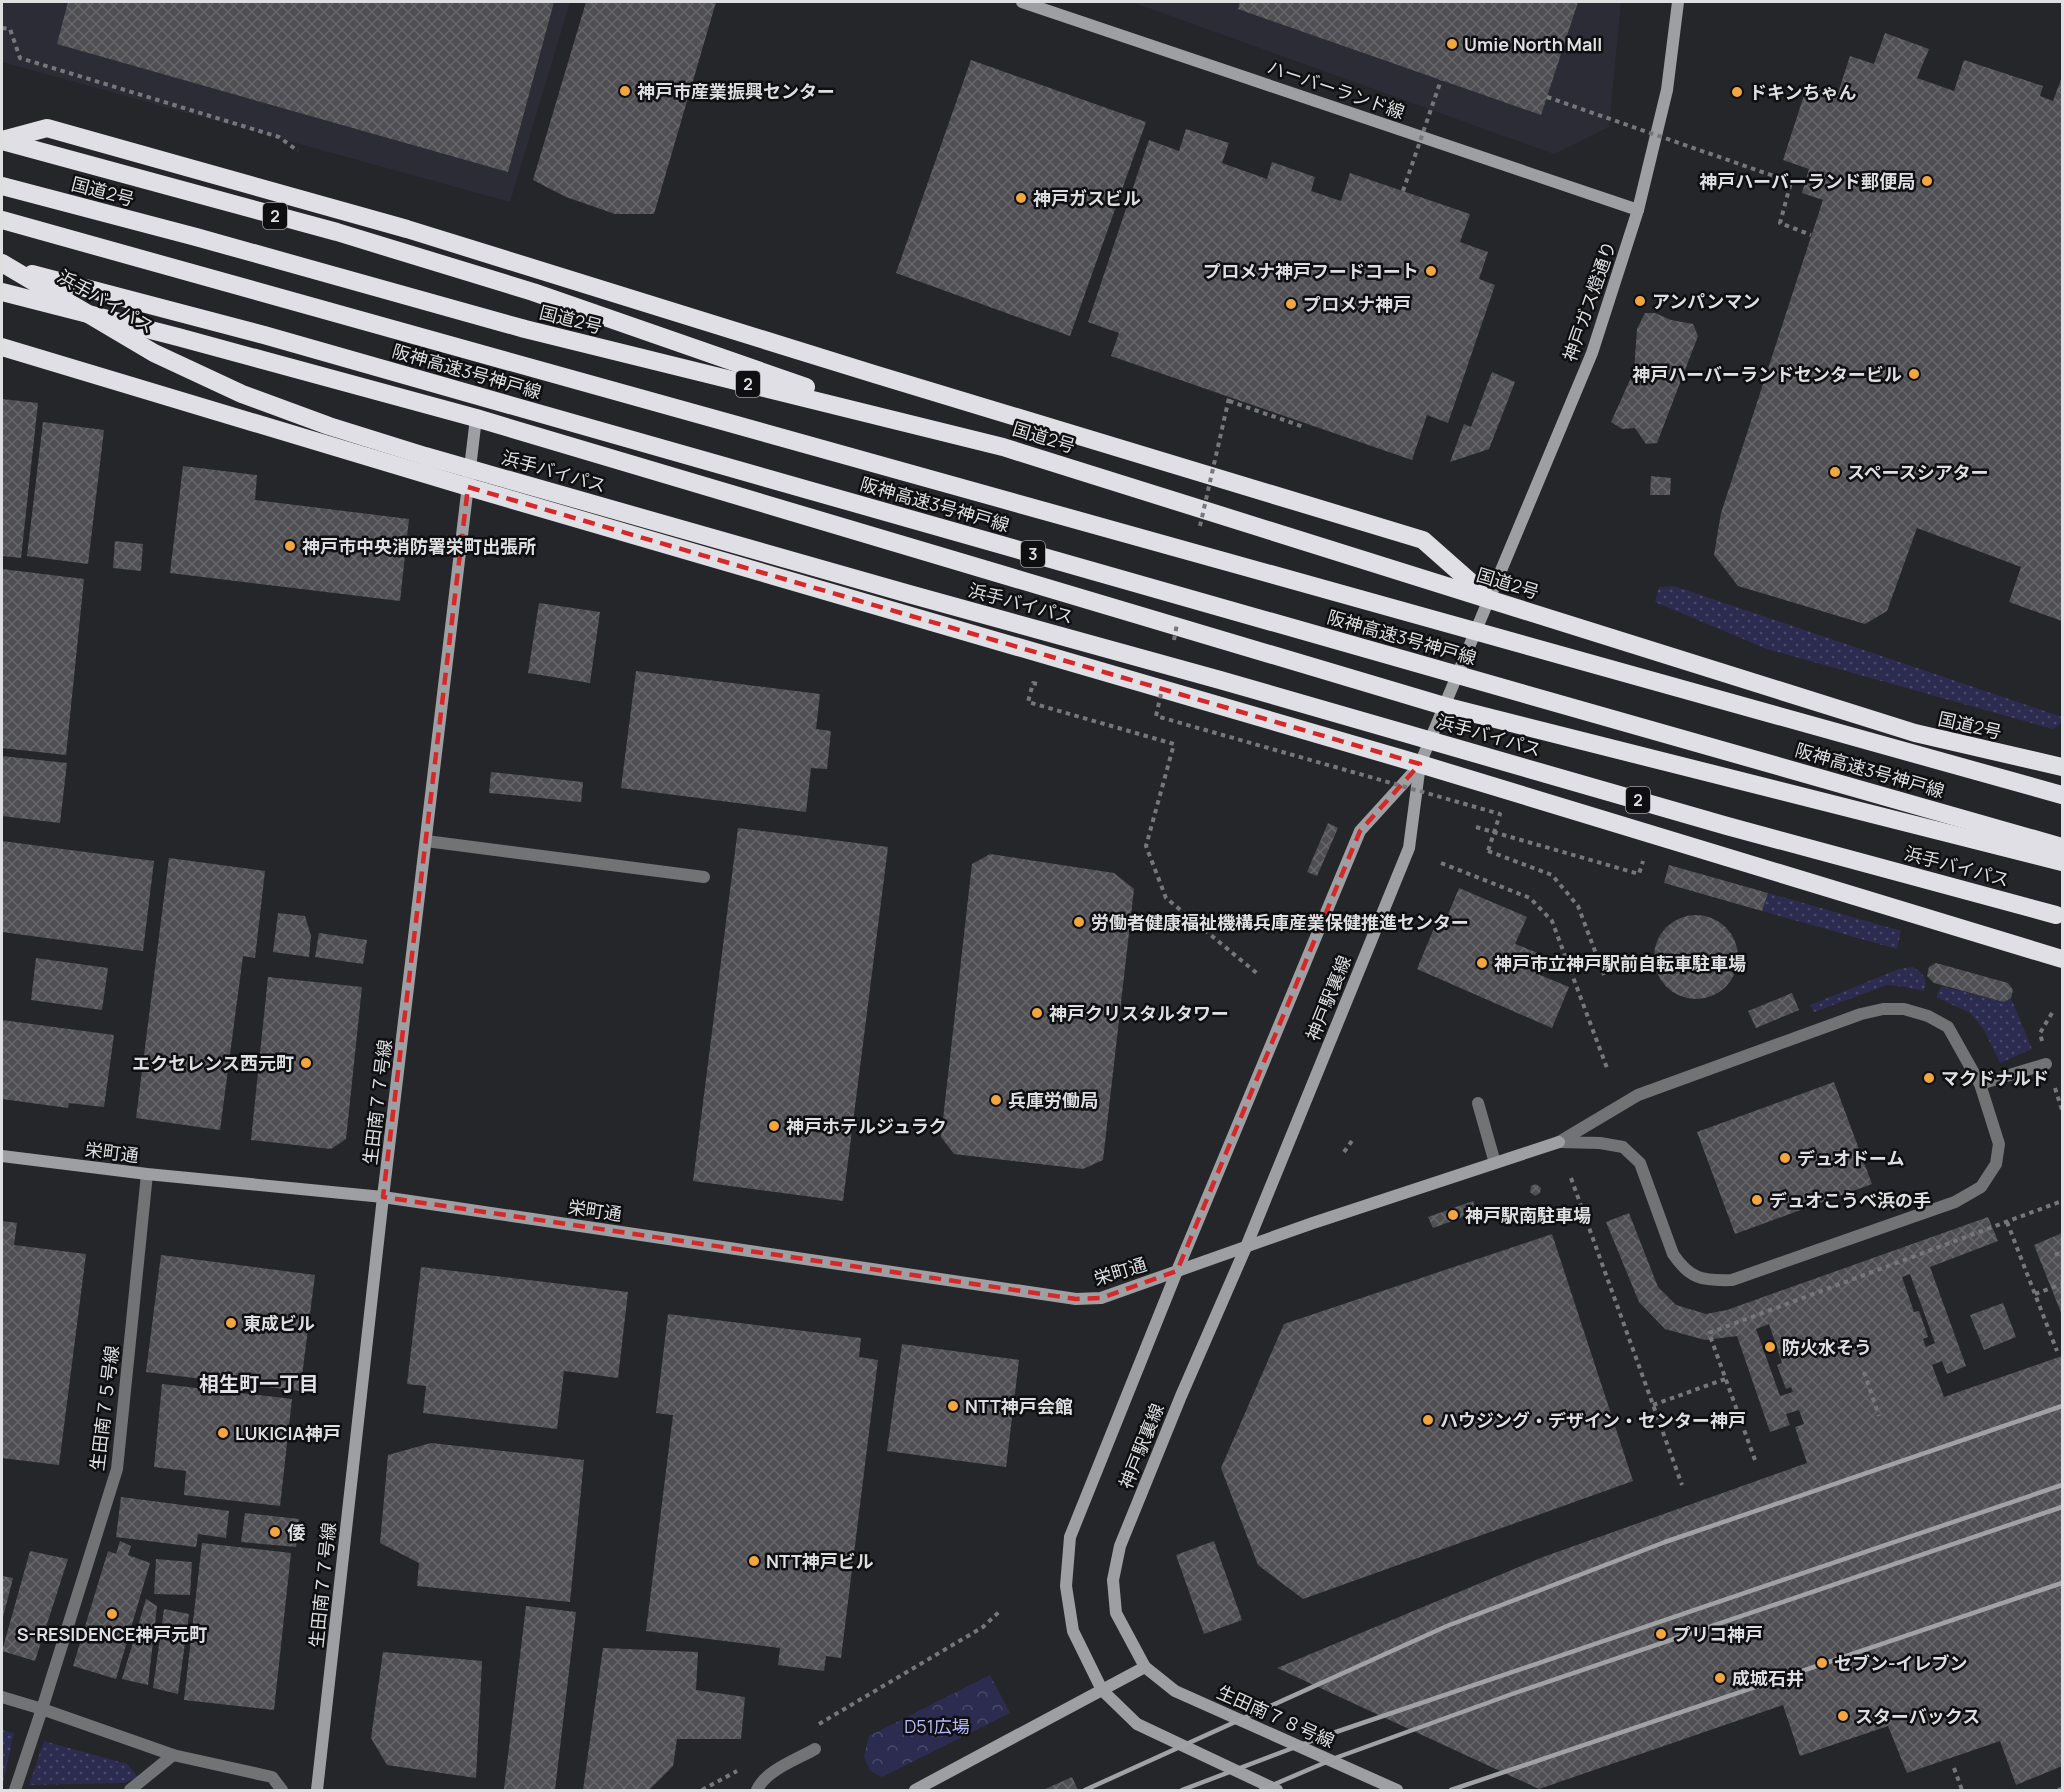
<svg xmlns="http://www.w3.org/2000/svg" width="2064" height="1792" viewBox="0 0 2064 1792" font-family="Manrope,'Noto Sans JP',sans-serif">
	<defs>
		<pattern id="grass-dots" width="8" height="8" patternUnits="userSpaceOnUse" patternTransform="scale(1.5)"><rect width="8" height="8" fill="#2b2c50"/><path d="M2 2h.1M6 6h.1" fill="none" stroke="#494a69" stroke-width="1.8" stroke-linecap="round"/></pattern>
		<pattern id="park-crowns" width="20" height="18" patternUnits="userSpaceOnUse" patternTransform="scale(1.5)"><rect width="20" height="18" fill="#2b2c50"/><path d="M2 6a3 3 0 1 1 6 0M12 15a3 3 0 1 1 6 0" fill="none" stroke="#494a69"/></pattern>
		<pattern id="building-cross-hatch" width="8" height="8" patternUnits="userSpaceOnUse" patternTransform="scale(1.5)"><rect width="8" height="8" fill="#4f4f53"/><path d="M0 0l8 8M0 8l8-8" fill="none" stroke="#68686b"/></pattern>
	</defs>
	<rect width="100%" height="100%" fill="#252629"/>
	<g fill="#2b2c36">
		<polygon points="2,2 570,2 510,202 2,62"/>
		<polygon points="1132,2 1621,2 1609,127 1554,154"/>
	</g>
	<g fill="url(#grass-dots)">
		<polygon points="1674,586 2062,717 2062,723 2053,729 1767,649 1655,602 1659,587"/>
		<polygon points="1768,893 1901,931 1897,949 1762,911"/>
		<path d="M 1913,967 C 1924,974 1928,979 1924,991 L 1905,987 L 1887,985 L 1814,1012 L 1810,1005 L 1899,969 Z"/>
		<polygon points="1941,986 2004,1002 2011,998 2032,1049 2000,1063 1984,1030 1970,1013 1936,997"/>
		<polygon points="2,1730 14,1733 2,1787"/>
		<polygon points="44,1741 127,1764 138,1777 124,1783 29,1785"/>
	</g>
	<polygon fill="url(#park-crowns)" points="990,1675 1010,1713 882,1777 870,1771 864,1757 869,1736"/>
	<g fill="url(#building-cross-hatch)" fill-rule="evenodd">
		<polygon points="68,2 554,2 508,172 57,44"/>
		<polygon points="586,2 716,2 654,214 615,214 566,197 533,180"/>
		<polygon points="1240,2 1578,2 1541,115 1238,9"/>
		<polygon points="1885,33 1929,49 1917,78 1954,91 1964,60 2043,86 2040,96 2053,101 2062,77 2062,621 2009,602 2021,567 1917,528 1887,611 1865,624 1738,586 1714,555 1721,513 1823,200 1802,193 1809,169 1783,160 1807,86 1837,96 1850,56 1874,64"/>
		<polygon points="971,60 1146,122 1070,336 896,273"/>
		<polygon points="1186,129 1229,143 1222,163 1267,179 1272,162 1315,177 1311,191 1341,201 1350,173 1470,214 1460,242 1488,252 1479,279 1495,285 1448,423 1427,415 1412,460 1111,356 1119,333 1088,322 1149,140 1179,151"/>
		<polygon points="1645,313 1655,313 1671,320 1693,324 1698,336 1657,443 1646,444 1635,428 1622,429 1611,422 1634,371 1637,329"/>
		<polygon points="1492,372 1515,382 1489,449 1450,462 1464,424 1471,427"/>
		<polygon points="2,399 38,403 21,558 2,556"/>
		<polygon points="43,422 104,430 88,564 27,556"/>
		<polygon points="183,466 257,475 255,500 409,519 400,601 170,573"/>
		<polygon points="1651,476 1671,478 1670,495 1650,495"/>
		<polygon points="115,541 143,544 141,571 113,568"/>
		<polygon points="2,569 84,579 66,755 2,748"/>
		<polygon points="539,603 600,612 590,683 528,673"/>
		<polygon points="636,671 820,694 816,729 831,731 827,769 811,768 806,812 621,788"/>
		<polygon points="2,756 67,763 60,823 2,816"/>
		<polygon points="491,772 583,782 581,802 489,793"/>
		<polygon points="1328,823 1338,828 1317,876 1307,872"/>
		<polygon points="738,828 888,847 843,1201 693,1181"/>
		<polygon points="2,841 154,861 143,951 2,932"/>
		<polygon points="990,854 1114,873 1134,889 1103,1160 1083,1169 954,1154 941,1137 972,864"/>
		<polygon points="169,858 265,871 255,958 243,956 220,1130 136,1118"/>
		<polygon points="1669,865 1768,893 1762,911 1664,883"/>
		<polygon points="1459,888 1527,917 1515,944 1548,957 1540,975 1569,987 1552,1028 1417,969 1440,914 1447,917"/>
		<polygon points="278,913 305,916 311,936 309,957 273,952"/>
		<circle cx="1696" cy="957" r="42"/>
		<polygon points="319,933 367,940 363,964 315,957"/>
		<polygon points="36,958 108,968 102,1010 31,1000"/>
		<polygon points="1936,963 2008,983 2013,990 2011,998 2004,1002 1934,983 1927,976 1929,967"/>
		<polygon points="268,977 362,987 346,1139 331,1149 251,1140"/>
		<polygon points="1792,993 1799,1010 1756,1028 1748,1011"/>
		<polygon points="2,1020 114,1035 104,1107 69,1103 68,1108 2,1099"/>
		<polygon points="1834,1082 1872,1184 1735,1234 1697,1132"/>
		<polygon points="1536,1184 1541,1188 1540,1193 1535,1196 1530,1192 1531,1186"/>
		<polygon points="1473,1201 1477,1212 1433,1228 1428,1217"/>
		<path d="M 1629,1213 L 1658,1287 L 1676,1305 L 1706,1314 L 1727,1310 L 1988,1217 L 1998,1241 L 1930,1267 L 1966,1366 L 1947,1374 L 1942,1361 L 1932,1365 L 1944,1397 L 2062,1356 L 2062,1766 L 2016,1785 L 2000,1741 L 1907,1773 L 1888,1726 L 1800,1756 L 1783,1705 L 1539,1789 L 1277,1668 L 1543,1557 L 1807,1463 L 1795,1427 L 1804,1424 L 1799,1410 L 1786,1414 L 1790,1425 L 1770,1432 L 1737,1336 L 1705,1340 L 1665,1329 L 1639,1302 L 1606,1222 ZM 1910,1274 L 1935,1343 L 1926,1347 L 1923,1339 L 1928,1337 L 1919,1311 L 1914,1312 L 1902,1277 ZM 1769,1324 L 1782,1363 L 1777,1365 L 1786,1389 L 1791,1387 L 1793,1392 L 1780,1396 L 1756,1329 Z"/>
		<polygon points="2,1221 17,1223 14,1245 86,1254 59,1465 2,1458"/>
		<polygon points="2062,1233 2062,1315 2034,1245"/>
		<polygon points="1552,1234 1633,1481 1303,1599 1258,1565 1221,1468 1284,1324"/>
		<polygon points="161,1255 315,1275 300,1391 146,1372"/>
		<polygon points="421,1267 628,1292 618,1378 564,1371 557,1429 423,1413 426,1386 407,1384"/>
		<polygon points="2003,1303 2016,1337 1984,1350 1970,1315"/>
		<polygon points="668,1314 861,1338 859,1357 878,1360 841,1658 826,1656 824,1671 778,1665 780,1648 646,1631 673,1415 656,1413"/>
		<polygon points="902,1344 1019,1360 1006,1467 887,1451"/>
		<polygon points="162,1384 292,1399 280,1506 184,1495 186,1471 154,1467"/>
		<polygon points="431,1443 584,1460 570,1602 417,1586 419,1563 380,1543 388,1455"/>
		<polygon points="121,1497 229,1511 226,1538 198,1534 196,1547 116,1537"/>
		<polygon points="245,1513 299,1519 296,1547 241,1542"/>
		<polygon points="120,1541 131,1546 128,1555 150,1563 116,1679 73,1666 108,1551 116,1554"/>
		<polygon points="1214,1541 1242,1620 1204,1634 1176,1555"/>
		<polygon points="202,1543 291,1553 274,1710 184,1700"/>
		<polygon points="30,1551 68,1559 35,1661 2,1651"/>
		<polygon points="156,1559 192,1562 190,1595 154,1594"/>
		<polygon points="2,1576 13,1578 2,1621"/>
		<polygon points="146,1599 157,1606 148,1685 122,1679"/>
		<polygon points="526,1606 576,1612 555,1790 504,1789"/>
		<polygon points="164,1609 189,1614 178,1694 153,1688"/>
		<polygon points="603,1648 698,1652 696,1690 745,1697 741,1739 677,1739 673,1766 649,1790 583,1790"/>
		<polygon points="383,1652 482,1661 476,1778 387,1765 371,1738"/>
		<polygon points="1072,1777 1078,1790 1043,1790"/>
	</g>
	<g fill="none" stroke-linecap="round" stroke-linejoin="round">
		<g stroke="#767779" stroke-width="4" stroke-dasharray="4.5 4.5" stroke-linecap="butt">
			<polyline points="2,28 10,29 20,58 279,137 298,151"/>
			<polyline points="1229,401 1304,427"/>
			<polyline points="1037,684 1033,683 1028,702 1174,744 1146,846 1166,898 1259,975"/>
			<polyline points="1476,827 1639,874 1643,861"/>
			<polyline points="1488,851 1552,875 1578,906 1604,975"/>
			<polyline points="1441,863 1530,898 1552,921 1607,1068"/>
			<polyline points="2042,1041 2040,1033 2052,1013"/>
			<polyline points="2055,1088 2062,1110"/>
			<polyline points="1344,1152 1354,1138"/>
			<polyline points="1571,1178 1682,1485"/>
			<polyline points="2007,1222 2057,1351"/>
			<polyline points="2055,1255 2062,1252"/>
			<polyline points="2035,1294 2062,1284"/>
			<polyline points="1864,1372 1879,1416"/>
			<polyline points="1653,1405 1725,1379"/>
			<polyline points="1755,1460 1709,1333 2062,1201"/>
			<polyline points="819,1724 983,1627 1001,1610"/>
			<polyline points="1954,1768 1962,1790"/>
			<polyline points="702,1790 737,1771"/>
			<polyline points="2058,1790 2062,1789"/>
		</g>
		<g stroke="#727375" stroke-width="12">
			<polyline points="426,841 704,877"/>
			<path d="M 1883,1009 L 1904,1009 L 1928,1016 L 1948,1027 L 1980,1084 L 1999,1144 L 1996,1164 L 1981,1187 L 1955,1202 L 1732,1280 C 1702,1281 1690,1279 1673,1254 L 1640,1163 L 1623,1147 L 1600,1143 L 1559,1142 L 1638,1095 L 1861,1014 Z"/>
			<polyline points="1980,1084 2046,1064"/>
			<polyline points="1478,1103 1495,1163"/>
			<polyline points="42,1709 117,1469 147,1174"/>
			<path d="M 757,1790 C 766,1770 796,1760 815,1749"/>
		</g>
		<g stroke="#727375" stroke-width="12">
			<polyline points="2,1697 42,1709 173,1755 272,1777 282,1790"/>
			<polyline points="15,1790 42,1709"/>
			<polyline points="130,1790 173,1755"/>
		</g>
		<g stroke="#9e9fa2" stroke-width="12">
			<polyline points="1022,2 1638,210"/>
			<polyline points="2,1156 147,1174 383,1197 1076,1299 1101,1298 1313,1223 1559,1142"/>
			<polyline points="317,1790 383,1197 476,418"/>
			<polyline points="915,1790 1145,1667"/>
			<polyline points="1277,1790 1137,1724 1102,1690 1073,1631 1066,1586 1070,1537 1177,1271 1360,831 1420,765"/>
			<polyline points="1397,1790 1175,1691 1145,1667 1116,1613 1113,1580 1120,1546 1181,1396 1246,1247 1409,848 1420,764 1592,353 1638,210 1667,90 1678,2"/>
		</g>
		<g stroke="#dfdfe5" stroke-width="18">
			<polyline points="2,140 47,128 407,229 874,374 1423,540 1483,593"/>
			<polyline points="2,141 337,232 533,292 806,387"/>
			<polyline points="2,186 196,237 525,329 1003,447 1915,733 2062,767"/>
			<polyline points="2,292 178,337 476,418 1444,706 2062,862"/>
			<polyline points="2,347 468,487 1420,764 2062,959"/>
		</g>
		<g stroke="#a1a2a4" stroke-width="4.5">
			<polyline points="1085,1790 1447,1626 1665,1542 2062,1406"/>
			<polyline points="1182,1790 1330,1734 2062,1485"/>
			<polyline points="1261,1790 1338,1757 1512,1694 2062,1507"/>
			<polyline points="1451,1790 2062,1583"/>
		</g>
		<g stroke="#767779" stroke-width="4" stroke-dasharray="4.5 4.5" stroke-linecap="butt">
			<polyline points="1547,97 1791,182 1780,223 1811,235"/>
			<polyline points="1403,191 1441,80"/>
			<polyline points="1200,526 1229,398"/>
			<polyline points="1174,640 1177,624"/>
			<polyline points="1161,694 1156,716 1500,814 1488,851"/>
		</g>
		<g stroke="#dfdfe5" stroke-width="18">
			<polyline points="2,220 2062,795"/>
			<polyline points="2,263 154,353 242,394 329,426 425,456 909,594 1220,680 1727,826 2056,915"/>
			<polyline points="32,274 264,335 2062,847"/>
		</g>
	</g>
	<path fill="none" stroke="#d62828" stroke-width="4.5" stroke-dasharray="12 8" stroke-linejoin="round" d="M 468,487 L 1420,764 L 1360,831 L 1177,1271 L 1101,1298 L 1076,1299 L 383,1197 Z"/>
	<g fill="#f1a63f" stroke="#0f0f11" stroke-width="2">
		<circle cx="1452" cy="44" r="6"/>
		<circle cx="625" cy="91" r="6"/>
		<circle cx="1737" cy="92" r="6"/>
		<circle cx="1927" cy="181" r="6"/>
		<circle cx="1021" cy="198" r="6"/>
		<circle cx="1431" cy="271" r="6"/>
		<circle cx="1640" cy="301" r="6"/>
		<circle cx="1291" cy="304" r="6"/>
		<circle cx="1914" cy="374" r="6"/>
		<circle cx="1835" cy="472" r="6"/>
		<circle cx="290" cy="546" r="6"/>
		<circle cx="1079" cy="922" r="6"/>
		<circle cx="1482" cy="963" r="6"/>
		<circle cx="1037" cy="1013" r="6"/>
		<circle cx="306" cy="1063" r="6"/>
		<circle cx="1929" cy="1078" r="6"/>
		<circle cx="996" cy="1100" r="6"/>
		<circle cx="774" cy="1126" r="6"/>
		<circle cx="1785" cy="1158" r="6"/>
		<circle cx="1757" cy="1200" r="6"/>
		<circle cx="1453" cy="1215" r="6"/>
		<circle cx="231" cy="1323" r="6"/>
		<circle cx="1770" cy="1347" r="6"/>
		<circle cx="953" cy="1406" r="6"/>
		<circle cx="1428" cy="1420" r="6"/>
		<circle cx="223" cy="1433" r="6"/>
		<circle cx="275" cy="1532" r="6"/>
		<circle cx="754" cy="1561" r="6"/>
		<circle cx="112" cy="1614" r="6"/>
		<circle cx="1661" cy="1634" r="6"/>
		<circle cx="1822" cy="1663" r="6"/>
		<circle cx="1720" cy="1678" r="6"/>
		<circle cx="1843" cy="1716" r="6"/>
	</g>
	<g text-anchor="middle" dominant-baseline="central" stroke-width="5" stroke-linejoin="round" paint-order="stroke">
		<g fill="#0f0f11" stroke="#a0a1a3" stroke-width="1.5">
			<rect x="263" y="203" width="24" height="26" rx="4.5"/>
			<rect x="736" y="371" width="24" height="26" rx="4.5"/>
			<rect x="1021" y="541" width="24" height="26" rx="4.5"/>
			<rect x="1626" y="787" width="24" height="26" rx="4.5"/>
		</g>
		<g font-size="16" font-weight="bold" fill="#dedfe1">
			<text x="275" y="216">2</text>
			<text x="748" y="384">2</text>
			<text x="1033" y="554">3</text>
			<text x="1638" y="800">2</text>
		</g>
		<g font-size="18" font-weight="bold" fill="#dedfe1" stroke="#0f0f11" text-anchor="start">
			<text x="1464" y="44">Umie North Mall</text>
			<text x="637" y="91">神戸市産業振興センター</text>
			<text x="1749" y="92">ドキンちゃん</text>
			<text x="1915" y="181" text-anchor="end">神戸ハーバーランド郵便局</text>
			<text x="1033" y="198">神戸ガスビル</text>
			<text x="1419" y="271" text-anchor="end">プロメナ神戸フードコート</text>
			<text x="1652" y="301">アンパンマン</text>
			<text x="1303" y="304">プロメナ神戸</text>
			<text x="1902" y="374" text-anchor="end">神戸ハーバーランドセンタービル</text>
			<text x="1847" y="472">スペースシアター</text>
			<text x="302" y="546">神戸市中央消防署栄町出張所</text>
			<text x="1091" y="922">労働者健康福祉機構兵庫産業保健推進センター</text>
			<text x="1494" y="963">神戸市立神戸駅前自転車駐車場</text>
			<text x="1049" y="1013">神戸クリスタルタワー</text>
			<text x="294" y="1063" text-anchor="end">エクセレンス西元町</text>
			<text x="1941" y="1078">マクドナルド</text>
			<text x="1008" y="1100">兵庫労働局</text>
			<text x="786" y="1126">神戸ホテルジュラク</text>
			<text x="1797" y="1158">デュオドーム</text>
			<text x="1769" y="1200">デュオこうべ浜の手</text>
			<text x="1465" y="1215">神戸駅南駐車場</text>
			<text x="243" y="1323">東成ビル</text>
			<text x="1782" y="1347">防火水そう</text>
			<text x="965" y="1406">NTT神戸会館</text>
			<text x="1440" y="1420">ハウジング・デザイン・センター神戸</text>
			<text x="235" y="1433">LUKICIA神戸</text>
			<text x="287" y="1532">倭</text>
			<text x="766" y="1561">NTT神戸ビル</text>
			<text x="112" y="1634" text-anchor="middle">S-RESIDENCE神戸元町</text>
			<text x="1673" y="1634">プリコ神戸</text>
			<text x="1834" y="1663">セブン-イレブン</text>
			<text x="1732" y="1678">成城石井</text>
			<text x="1855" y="1716">スターバックス</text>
		</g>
		<g font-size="18" fill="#dedfe1" stroke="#0f0f11">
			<text transform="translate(1336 89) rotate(19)">ハーバーランド線</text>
			<text transform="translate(103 191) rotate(15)">国道2号</text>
			<text transform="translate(106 301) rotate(30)">浜手バイパス</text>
			<text transform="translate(1589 301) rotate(-71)">神戸ガス燈通り</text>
			<text transform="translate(571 319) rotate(14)">国道2号</text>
			<text transform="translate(467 371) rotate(16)">阪神高速3号神戸線</text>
			<text transform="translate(1044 437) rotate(17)">国道2号</text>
			<text transform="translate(554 471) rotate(16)">浜手バイパス</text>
			<text transform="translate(935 504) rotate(16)">阪神高速3号神戸線</text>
			<text transform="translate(1508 583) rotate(17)">国道2号</text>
			<text transform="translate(1021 603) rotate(15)">浜手バイパス</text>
			<text transform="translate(1402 637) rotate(16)">阪神高速3号神戸線</text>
			<text transform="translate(1970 725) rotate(13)">国道2号</text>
			<text transform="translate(1489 735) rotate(16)">浜手バイパス</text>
			<text transform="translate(1870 770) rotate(16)">阪神高速3号神戸線</text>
			<text transform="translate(1957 866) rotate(15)">浜手バイパス</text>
			<text transform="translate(1328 998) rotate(-68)">神戸駅裏線</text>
			<text transform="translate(377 1102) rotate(-83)">生田南７７号線</text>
			<text transform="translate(112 1152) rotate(7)">栄町通</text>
			<text transform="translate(595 1210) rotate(8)">栄町通</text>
			<text transform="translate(1120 1271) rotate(-17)">栄町通</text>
			<text transform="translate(104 1408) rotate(-83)">生田南７５号線</text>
			<text transform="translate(1141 1446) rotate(-68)">神戸駅裏線</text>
			<text transform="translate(322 1585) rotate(-84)">生田南７７号線</text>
			<text transform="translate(1276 1716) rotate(24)">生田南７８号線</text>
		</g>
		<g font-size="18" fill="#b5baf9" stroke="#0f0f11">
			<text x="937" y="1726">D51広場</text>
		</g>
		<g font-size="20" font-weight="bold" fill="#e1e1e7" stroke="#0f0f11">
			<text x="259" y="1383">相生町一丁目</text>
		</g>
	</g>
	<rect width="2064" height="1792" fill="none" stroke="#dedfe1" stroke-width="6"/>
</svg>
